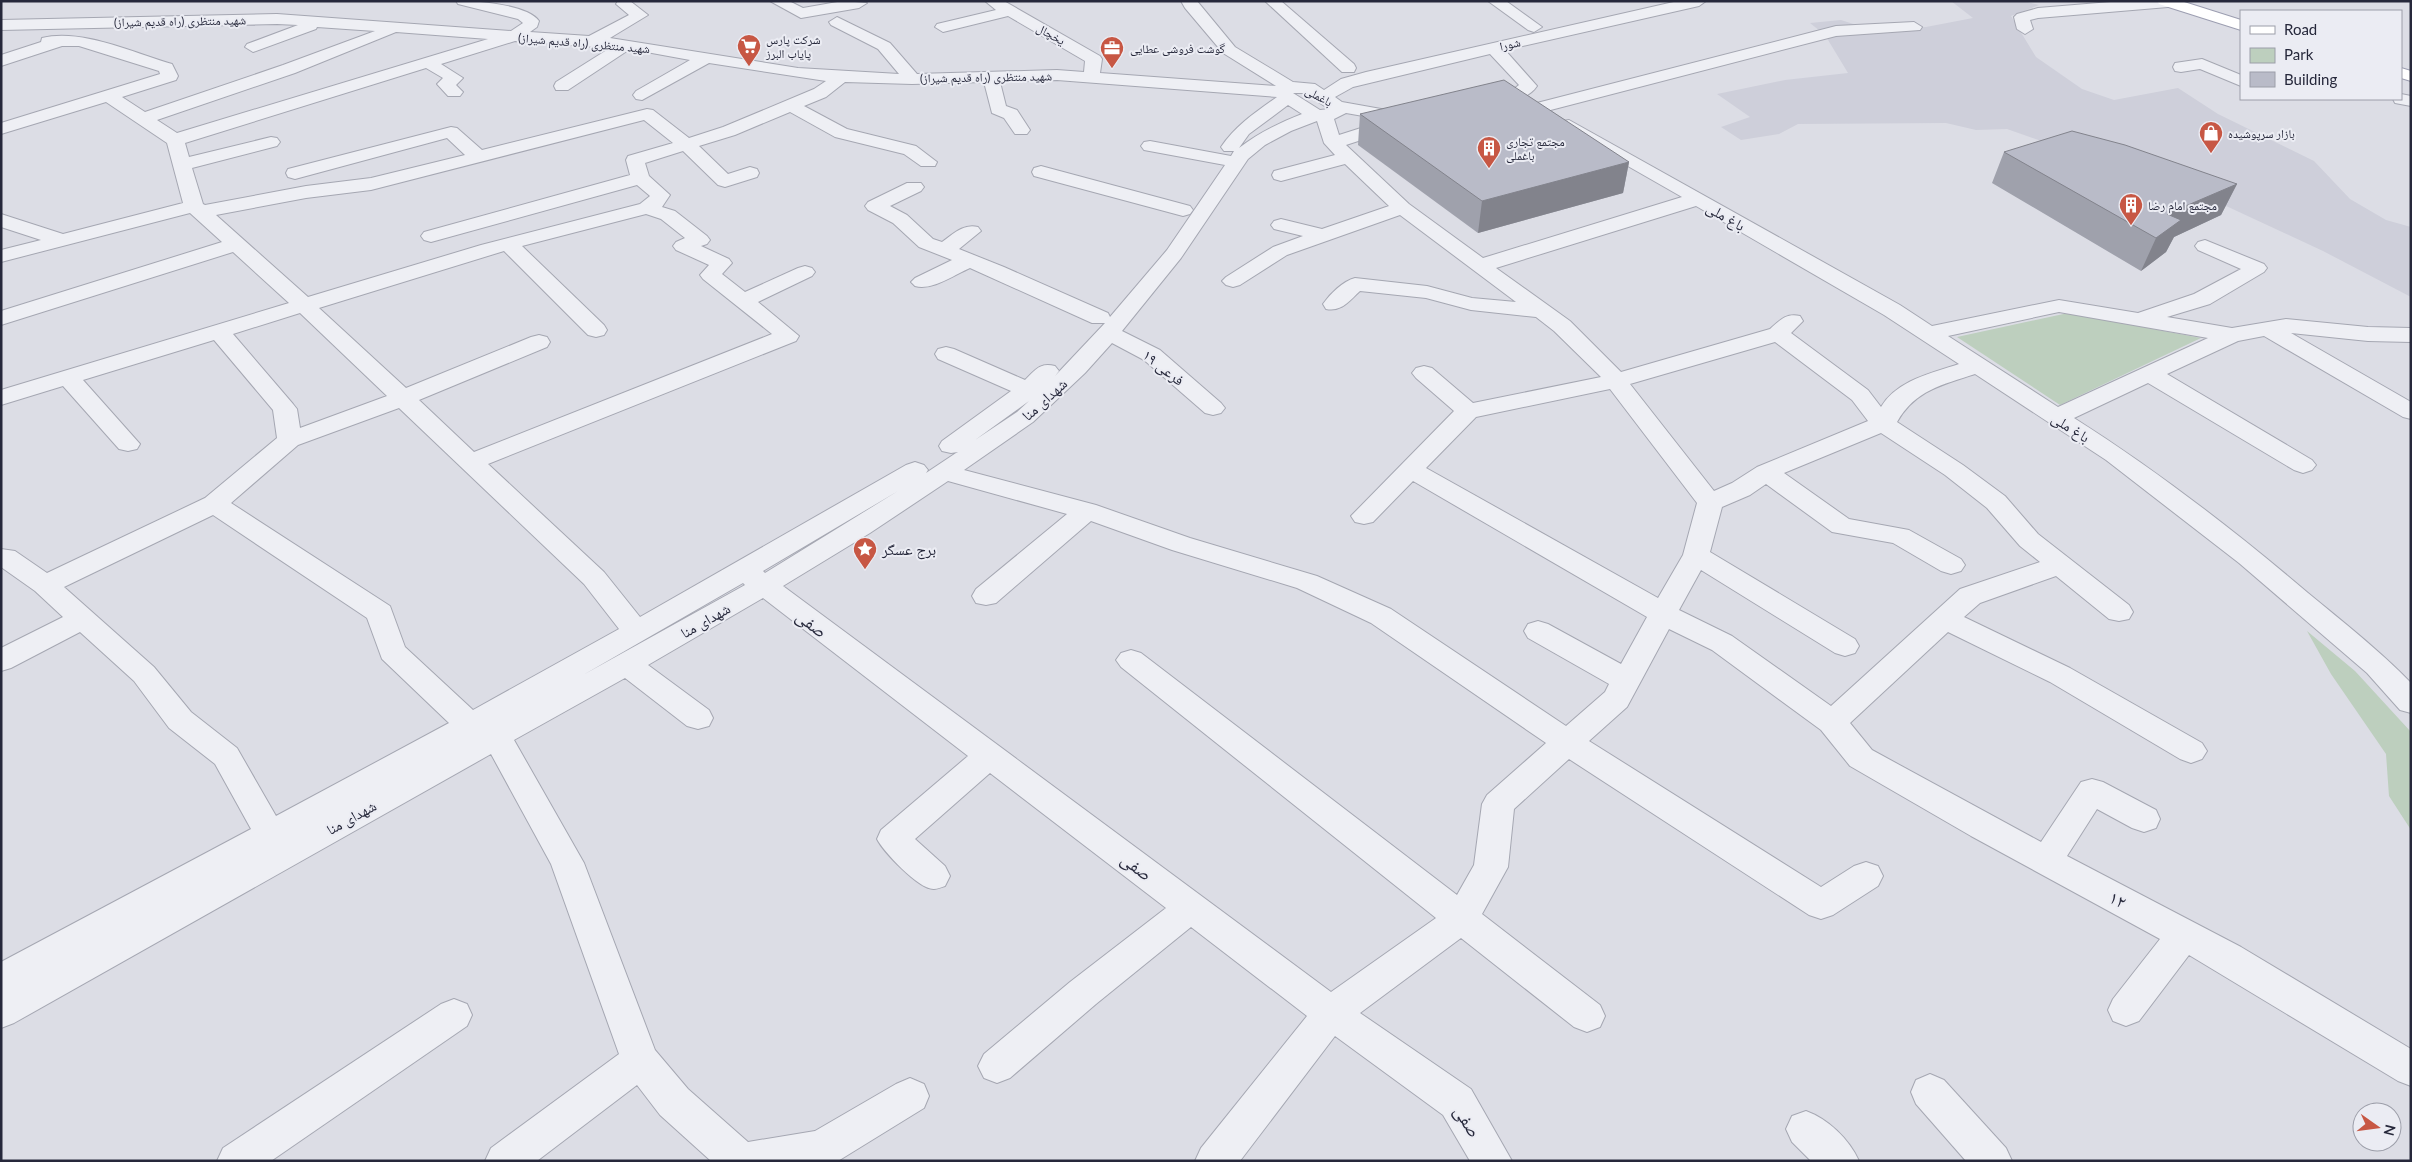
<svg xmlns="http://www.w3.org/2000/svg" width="2412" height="1162" viewBox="0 0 2412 1162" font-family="Lato,'Noto Naskh Arabic',sans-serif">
	<rect width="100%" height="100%" fill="#dcdde5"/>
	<polygon fill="#cecfda" points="1951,1 2024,1 2039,5 2011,16 2036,57 2082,89 2114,100 2178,88 2218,114 2314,161 2350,199 2386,220 2411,227 2411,297 2323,251 2224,205 2007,129 1976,130 1946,123 1798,124 1779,134 1741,140 1721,127 1750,117 1717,94 1785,80 1848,73 1825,35 1810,23 1841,20 1869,29 1926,27 1973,18"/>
	<g fill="#bdcfbe">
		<polygon points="2068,313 2201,338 2060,405 1957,337"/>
		<polygon points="2307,631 2355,671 2411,732 2411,830 2389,796 2386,754 2331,674"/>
	</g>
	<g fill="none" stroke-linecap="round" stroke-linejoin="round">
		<g stroke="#a5a7b2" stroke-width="2">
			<g id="minor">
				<path d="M 456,1 C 475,1 527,4 539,21 L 537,27 L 530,32 L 589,36 L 629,15 L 616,4 L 618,1 L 630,1 L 648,15 L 610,38 L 798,68 L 899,74 L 878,49 L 831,25 L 829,22 L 837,17 L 890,43 L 917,74 L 1057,70 L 1084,72 L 1085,61 L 1008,16 L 943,32 L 935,27 L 937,24 L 996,10 L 985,1 L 1004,1 L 1100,56 L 1102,59 L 1100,73 L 1276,86 L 1223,53 L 1185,8 L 1181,1 L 1197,1 L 1235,47 L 1293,82 L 1315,84 L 1324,90 L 1341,79 L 1366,72 L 1678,1 L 1706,1 L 1699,6 L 1505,50 L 1537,86 C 1531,95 1520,100 1510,98 L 1507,94 L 1519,85 L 1490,54 L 1353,87 L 1335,97 L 1342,102 L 1409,114 L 1412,118 L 1401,127 L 1346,145 L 1409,204 L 1483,258 L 1682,197 L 1563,129 L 1560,125 L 1563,121 L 1569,120 L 1900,305 L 1932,326 L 2059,300 L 2138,313 L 2194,294 L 2241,269 L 2198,250 L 2195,246 L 2198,242 L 2205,240 L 2264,264 L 2267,268 L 2264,272 L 2210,304 L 2167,317 L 2232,328 L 2286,319 L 2368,327 L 2411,328 L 2411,342 L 2368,341 L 2291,333 L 2411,402 L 2411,419 L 2403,417 L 2264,336 L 2238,341 L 2167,374 L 2312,460 L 2316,465 L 2312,470 L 2303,473 L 2294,470 L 2148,383 L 2074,418 C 2156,470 2234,530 2308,593 C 2343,622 2379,650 2411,683 L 2411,713 L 2400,710 L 2367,673 L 2239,563 L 2106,460 L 1975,374 C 1942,385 1915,390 1897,422 L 1963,465 L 2005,496 L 2038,534 L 2129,605 L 2133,612 L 2129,619 L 2119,621 L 2109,619 L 2056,576 L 1980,603 L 1964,617 L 2070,668 L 2202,743 L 2207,751 L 2202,759 L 2191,763 L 2180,759 L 2050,682 L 1948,632 L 1850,723 L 1872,750 L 2041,842 L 2081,782 L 2092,779 L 2103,782 L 2156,810 L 2160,819 L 2156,828 L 2144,832 L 2132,828 L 2097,809 L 2067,856 L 2241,947 L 2411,1049 L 2411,1086 L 2398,1081 L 2189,955 L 2139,1021 L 2126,1026 L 2113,1021 L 2108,1010 L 2113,999 L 2160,939 L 1971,836 L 1850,766 L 1821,730 L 1712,650 L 1669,629 L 1627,707 L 1589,741 L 1821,887 L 1854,866 L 1866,862 L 1878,866 L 1883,876 L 1878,886 L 1833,915 L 1821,919 L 1809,915 L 1569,759 L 1514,809 L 1508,867 L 1482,914 L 1600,1005 L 1605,1016 L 1600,1027 L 1587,1032 L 1574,1027 L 1461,938 L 1360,1013 L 1471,1089 L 1512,1161 L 1470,1161 L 1443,1115 L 1335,1036 L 1240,1161 L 1195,1161 L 1201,1148 L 1307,1016 L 1191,927 L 1096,1004 L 1010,1078 L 997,1083 L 984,1078 L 978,1066 L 984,1054 L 1070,982 L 1166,908 L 990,773 L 915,839 L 945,866 L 950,876 L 945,886 C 942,887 937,889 934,889 C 919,890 883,851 877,839 L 881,830 L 968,756 L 763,598 L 648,665 L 709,710 L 713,718 L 709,726 L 698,729 L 687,726 L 625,678 L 514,740 L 584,863 L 655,1050 L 688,1089 L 748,1142 L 815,1131 L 896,1084 L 910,1078 L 924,1084 L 929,1096 L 924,1108 L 838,1161 L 711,1161 L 660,1115 L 637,1085 L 537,1161 L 485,1161 L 491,1148 L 619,1054 L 551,864 L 491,754 L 14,1023 L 1,1028 L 1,962 L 251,829 L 215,764 L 169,728 L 134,681 L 80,632 L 11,668 L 1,671 L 1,648 L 63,617 L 35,591 L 1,567 L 1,549 L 15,551 L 47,573 L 205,498 L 277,438 L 273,410 L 214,340 L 83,380 L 140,444 L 137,449 L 128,451 L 119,449 L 63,386 L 1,405 L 1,390 L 289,303 L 233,252 L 1,325 L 1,311 L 222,242 L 190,213 L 1,262 L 1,250 L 41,240 L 1,227 L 1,214 L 63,234 L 183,203 L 167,143 L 106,102 L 1,134 L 1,123 L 160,74 L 159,71 L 79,46 L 62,46 L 1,66 L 1,55 L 41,42 L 42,38 C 81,28 134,53 172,64 L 178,76 L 176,80 L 122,97 L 145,112 L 283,65 L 375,31 L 317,27 L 316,29 L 253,52 L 245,47 L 247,44 L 298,25 L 277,24 L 1,30 L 1,20 L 277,14 L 511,31 L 523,23 L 518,19 L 458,4 ZM 396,32 L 488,39 L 177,133 L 157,120 L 295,73 ZM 515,41 L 610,48 L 556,82 L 554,86 L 556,90 L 568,90 L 630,49 L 690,60 L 636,91 L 633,95 L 636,99 L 642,100 L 709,63 L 826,81 L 814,89 L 723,127 L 689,138 L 653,110 L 647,109 L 482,150 L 457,128 L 451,127 L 288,169 L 286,173 L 288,177 L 295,179 L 447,138 L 465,155 L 371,178 L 306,186 L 205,205 L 203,204 L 192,168 L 277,146 L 280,142 L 277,138 L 271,137 L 189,157 L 185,143 L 426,68 L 443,78 L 437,84 L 448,96 L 460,96 L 463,92 L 456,85 L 463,78 L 441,64 ZM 1057,80 L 1277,97 C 1256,112 1236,125 1221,147 L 1224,151 L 1234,151 L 1231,156 L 1150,141 L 1144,142 L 1141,146 L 1144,150 L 1225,165 L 1167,250 L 1110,317 L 1108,313 L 1004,267 L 959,249 L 981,231 L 978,227 C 964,223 953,234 942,242 L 933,239 L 907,215 L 890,206 L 921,191 L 924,187 L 921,183 L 907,183 L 868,202 L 865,206 L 868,210 L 893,223 L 919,247 L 952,260 L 915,278 L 911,282 L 915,286 C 932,291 954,275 970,268 L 1092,323 L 1105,323 L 1055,376 L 1059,371 L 1055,366 C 1040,362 1035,370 1025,380 L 954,349 L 946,347 L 938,349 L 935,354 L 938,359 L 1011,391 L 942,441 L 939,446 L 942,451 L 951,453 L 958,452 L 956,453 L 926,473 L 928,470 L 924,465 L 915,462 L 906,465 L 640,617 L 604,572 L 488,464 L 796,341 L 799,336 L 758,302 L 812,276 L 815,272 L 812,268 L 805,266 L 798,268 L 745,292 L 722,274 L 732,263 L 729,259 L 701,246 L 707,244 L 710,240 L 707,236 L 675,211 L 662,207 L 670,195 L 649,176 L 645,163 L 683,151 L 718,185 L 725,187 L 757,177 L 759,173 L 757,169 L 750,167 L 728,174 L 699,146 L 735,135 L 790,112 L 835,137 L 904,154 L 921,166 L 935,166 L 937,162 L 916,146 L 847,129 L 804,106 L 826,97 L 845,82 L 912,84 L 984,82 L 992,113 L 1004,118 L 1015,134 L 1027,134 L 1030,130 L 1017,110 L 1006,106 L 1000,82 ZM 1293,93 L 1305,93 L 1329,109 L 1320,110 ZM 1288,105 L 1302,114 C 1279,123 1258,133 1239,148 L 1249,134 ZM 1346,113 L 1386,120 L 1339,135 L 1334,119 ZM 644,120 L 673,143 L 628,156 L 626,160 L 630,175 L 424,232 L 421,236 L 424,240 L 431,242 L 637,185 L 650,196 L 640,204 L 481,245 L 308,297 L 216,215 L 306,198 L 371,190 ZM 1317,121 L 1324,143 L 1335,155 L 1274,171 L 1272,175 L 1274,179 L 1281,181 L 1345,164 L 1389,206 L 1322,229 L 1281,219 L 1274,221 L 1271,225 L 1274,229 L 1303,236 L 1273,247 L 1226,277 L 1222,281 L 1226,285 L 1233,287 L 1240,285 L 1287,255 L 1400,215 L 1516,302 L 1472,298 L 1427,286 L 1355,278 C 1343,281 1330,294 1323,304 L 1326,309 C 1342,312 1349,301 1360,291 L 1426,298 L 1471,310 L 1536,317 L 1554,331 L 1601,377 L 1473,403 L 1432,368 L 1424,366 L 1416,368 L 1412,373 L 1416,378 L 1454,411 L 1351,516 L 1355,522 L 1364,524 L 1373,522 L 1413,481 L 1647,617 L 1621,664 L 1548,624 L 1538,621 L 1528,624 L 1524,631 L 1528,638 L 1609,684 L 1605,692 L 1566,726 L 1391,609 L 1317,576 L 1190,538 L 1096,505 L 964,470 L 1033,422 L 1085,373 L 1112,343 L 1144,360 L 1205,413 L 1213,415 L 1221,413 L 1225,408 L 1221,403 L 1160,350 L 1122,331 L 1181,258 L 1248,159 L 1265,145 L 1291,131 ZM 1696,206 L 1884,315 L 1959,364 C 1932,373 1897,380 1881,407 L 1868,390 L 1791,333 L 1803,321 L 1800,316 C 1786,313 1780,320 1770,329 L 1621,372 L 1570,321 L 1496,268 ZM 646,214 L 661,219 L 685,238 L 676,242 L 673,246 L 676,250 L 709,265 L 700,275 L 703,279 L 772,334 L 474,452 L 419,400 L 547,347 L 550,342 L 547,337 L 539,335 L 531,337 L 406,388 L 319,308 L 504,251 L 588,335 L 596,337 L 604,335 L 607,330 L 604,325 L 522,246 ZM 2059,312 L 2208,338 L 2058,407 L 1948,336 ZM 300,313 L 387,396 L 300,428 L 297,409 L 293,404 L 233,334 ZM 1775,342 L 1852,400 L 1868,421 L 1757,467 L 1732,483 L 1714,491 L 1630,384 ZM 1610,389 L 1697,503 L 1683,555 L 1658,598 L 1426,468 L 1476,417 ZM 1029,401 L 1017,412 L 975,440 ZM 399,408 L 584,584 L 619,629 L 473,710 L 405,647 L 390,606 L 231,503 L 298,445 ZM 1881,433 L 1945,475 L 1987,508 L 2020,546 L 2040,562 L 1960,589 L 1831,706 L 1732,636 L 1679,610 L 1701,570 L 1835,653 L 1845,656 L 1855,653 L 1859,646 L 1855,639 L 1710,552 L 1722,507 L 1750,495 L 1766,484 L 1832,532 L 1893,543 L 1941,571 L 1951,574 L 1961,571 L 1965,565 L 1961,559 L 1909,530 L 1849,519 L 1784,473 ZM 948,481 L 1067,514 L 976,589 L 972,596 L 976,603 L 986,605 L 996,603 L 1091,521 L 1172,550 L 1297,588 L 1371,623 L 1546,743 L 1487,795 L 1482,804 L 1474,865 L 1457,895 L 1141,653 L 1131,650 L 1121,653 L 1116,660 L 1121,667 L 1436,918 L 1331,992 L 783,586 L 870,533 ZM 898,491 L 765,573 L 763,571 ZM 213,515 L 367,618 L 382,659 L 449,723 L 276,816 L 237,748 L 191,712 L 154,667 L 64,587 ZM 743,583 L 745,585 L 583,675 Z"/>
				<polygon points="770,1 789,1 803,8 843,1 867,3 859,8 801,18"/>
				<polygon points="1265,1 1281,1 1354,64 1356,68 1354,72 1342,72"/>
				<polygon points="1488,1 1506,1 1542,27 1534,32 1528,30"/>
				<polygon points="2123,1 2176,2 2168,7 2038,18 2030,20 2033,29 2025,34 2017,29 2014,17 2017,14 2038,8"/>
				<polygon points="1914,22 1922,27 1920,30 1836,36 1539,113 1533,112 1530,108 1533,104 1836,26"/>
				<polygon points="2202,59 2241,75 2241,86 2200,69 2181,72 2175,71 2173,67 2175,63"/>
				<polygon points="2401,94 2411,96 2411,106 2395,103 2393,99 2401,99"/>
				<polygon points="1041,166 1190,206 1193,210 1190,214 1183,216 1034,176 1032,172 1034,168"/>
				<polygon points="454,999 467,1004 472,1015 467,1026 271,1161 217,1161 223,1148 441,1004"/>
				<polygon points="1930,1074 1944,1080 2006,1148 2012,1161 1966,1161 1916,1104 1911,1092 1916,1080"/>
				<path d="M 1806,1111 C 1828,1119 1849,1139 1859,1161 L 1811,1161 L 1792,1142 L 1786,1129 L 1792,1116 Z"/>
			</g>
		</g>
		<g stroke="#9c9eb1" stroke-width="2">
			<g id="major">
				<polygon points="2157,1 2181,1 2241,20 2241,30 2159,4"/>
				<polygon points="2401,68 2411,71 2411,81 2401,78"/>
			</g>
		</g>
		<use href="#minor" fill="#eeeff4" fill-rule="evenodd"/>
		<use href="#major" fill="#fff" fill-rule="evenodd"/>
	</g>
	<g fill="#9fa1ac">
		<polygon points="1360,114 1629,162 1623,193 1478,233 1358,145"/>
		<polygon points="2004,152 2237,184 2221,215 2174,237 2166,252 2141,271 1992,183"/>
	</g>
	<g fill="#82838c">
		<polygon points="1629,162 1623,193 1478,233 1482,201"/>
		<polygon points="2237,184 2221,215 2174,237 2166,252 2141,271 2167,214"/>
	</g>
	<g fill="#b9bbc8" stroke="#82838c">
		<polygon points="1504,80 1629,162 1482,201 1360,114"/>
		<polygon points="2072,131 2125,145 2237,184 2167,214 2181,220 2156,238 2004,152"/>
	</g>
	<defs>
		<g id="supermarket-pin" transform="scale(1.25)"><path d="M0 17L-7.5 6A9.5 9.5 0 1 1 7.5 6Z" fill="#c75744" stroke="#ebecf3"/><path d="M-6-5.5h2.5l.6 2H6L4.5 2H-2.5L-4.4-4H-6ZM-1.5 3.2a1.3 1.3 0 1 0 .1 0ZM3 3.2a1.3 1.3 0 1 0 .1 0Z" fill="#fff"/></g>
		<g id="office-pin" transform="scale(1.25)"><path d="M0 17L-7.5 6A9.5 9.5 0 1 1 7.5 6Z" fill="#c75744" stroke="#ebecf3"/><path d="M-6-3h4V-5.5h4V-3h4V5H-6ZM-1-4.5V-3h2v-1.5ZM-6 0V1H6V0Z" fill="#fff"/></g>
		<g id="shop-pin" transform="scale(1.25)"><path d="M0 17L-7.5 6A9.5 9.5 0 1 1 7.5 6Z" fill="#c75744" stroke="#ebecf3"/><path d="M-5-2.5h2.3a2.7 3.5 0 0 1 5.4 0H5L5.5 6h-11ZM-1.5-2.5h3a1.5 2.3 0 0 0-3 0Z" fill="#fff"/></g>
		<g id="building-pin" transform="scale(1.25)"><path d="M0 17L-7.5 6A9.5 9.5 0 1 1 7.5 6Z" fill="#c75744" stroke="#ebecf3"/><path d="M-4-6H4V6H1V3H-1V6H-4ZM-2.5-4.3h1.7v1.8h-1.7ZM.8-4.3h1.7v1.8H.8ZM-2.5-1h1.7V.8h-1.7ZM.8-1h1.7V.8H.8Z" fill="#fff"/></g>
		<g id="sight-pin" transform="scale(1.25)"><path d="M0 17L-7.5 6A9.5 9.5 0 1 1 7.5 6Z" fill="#c75744" stroke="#ebecf3"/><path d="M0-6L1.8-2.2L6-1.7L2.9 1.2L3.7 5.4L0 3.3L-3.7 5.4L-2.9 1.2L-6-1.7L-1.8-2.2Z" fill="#fff"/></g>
	</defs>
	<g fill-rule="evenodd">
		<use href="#supermarket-pin" x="749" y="46"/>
		<use href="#office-pin" x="1112" y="48"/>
		<use href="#shop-pin" x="2211" y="133"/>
		<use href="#building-pin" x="1489" y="148"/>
		<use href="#building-pin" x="2131" y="205"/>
		<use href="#sight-pin" x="865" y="549"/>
	</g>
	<g text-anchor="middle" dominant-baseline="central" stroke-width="4" stroke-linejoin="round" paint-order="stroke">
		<g font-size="12" fill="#26283b" stroke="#ebecf3">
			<text transform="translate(180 21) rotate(-1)">شهید منتظری (راه قدیم شیراز)</text>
			<text transform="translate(1051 34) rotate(29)">یخچال</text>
			<text transform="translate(584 43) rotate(5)">شهید منتظری (راه قدیم شیراز)</text>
			<text transform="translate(1510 44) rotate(-13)">شورا</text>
			<text transform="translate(986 77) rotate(-1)">شهید منتظری (راه قدیم شیراز)</text>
			<text transform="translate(1319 96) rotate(29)">باغملی</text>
		</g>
		<g font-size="12" fill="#26283b" stroke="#ebecf3" text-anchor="start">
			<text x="766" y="39">شرکت پارس<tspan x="766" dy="14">پایاب البرز</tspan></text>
			<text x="1130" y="48">گوشت فروشی عطایی</text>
			<text x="2228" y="133">بازار سرپوشیده</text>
			<text x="1506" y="141">مجتمع تجاری<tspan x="1506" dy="14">باغملی</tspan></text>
			<text x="2148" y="205">مجتمع امام رضا</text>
		</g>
		<g font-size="15" fill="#26283b" stroke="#ebecf3">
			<text transform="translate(1726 216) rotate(30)">باغ ملی</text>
			<text transform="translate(1164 367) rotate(38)">فرعی ۱۹</text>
			<text transform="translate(1044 399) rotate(-42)">شهدای منا</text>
			<text transform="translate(2071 427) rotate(32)">باغ ملی</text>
			<text transform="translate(705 620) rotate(-30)">شهدای منا</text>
			<text transform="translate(351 817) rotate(-29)">شهدای منا</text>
		</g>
		<g font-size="15" fill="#26283b" stroke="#ebecf3" text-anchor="start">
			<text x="882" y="549">برج عسگر</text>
		</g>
		<g font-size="18" fill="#26283b" stroke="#ebecf3">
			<text transform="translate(812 623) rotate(37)">صفی</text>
			<text transform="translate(1137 866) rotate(37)">صفی</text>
			<text transform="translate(2118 899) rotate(28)">۱۲</text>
			<text transform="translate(1468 1121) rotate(58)">صفی</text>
		</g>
	</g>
	<rect width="2412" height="1162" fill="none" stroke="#26283b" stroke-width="5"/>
	<rect x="2240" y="10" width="162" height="90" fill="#ebecf3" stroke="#9c9ea9"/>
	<rect x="2250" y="26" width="25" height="8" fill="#ffffff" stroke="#9c9ea9"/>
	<text x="2284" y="35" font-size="15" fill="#26283b">Road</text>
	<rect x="2250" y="48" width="25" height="15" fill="#bdcfbe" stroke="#9c9ea9"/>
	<text x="2284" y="60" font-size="15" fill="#26283b">Park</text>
	<rect x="2250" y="72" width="25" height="15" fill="#b9bbc8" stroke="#9c9ea9"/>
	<text x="2284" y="85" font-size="15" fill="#26283b">Building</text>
	<g transform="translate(2377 1127) rotate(104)"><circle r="24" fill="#ebecf3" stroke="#9c9ea9"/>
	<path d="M0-4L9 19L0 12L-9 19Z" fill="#c75744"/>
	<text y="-8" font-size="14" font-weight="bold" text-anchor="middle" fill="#26283b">N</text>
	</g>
</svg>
